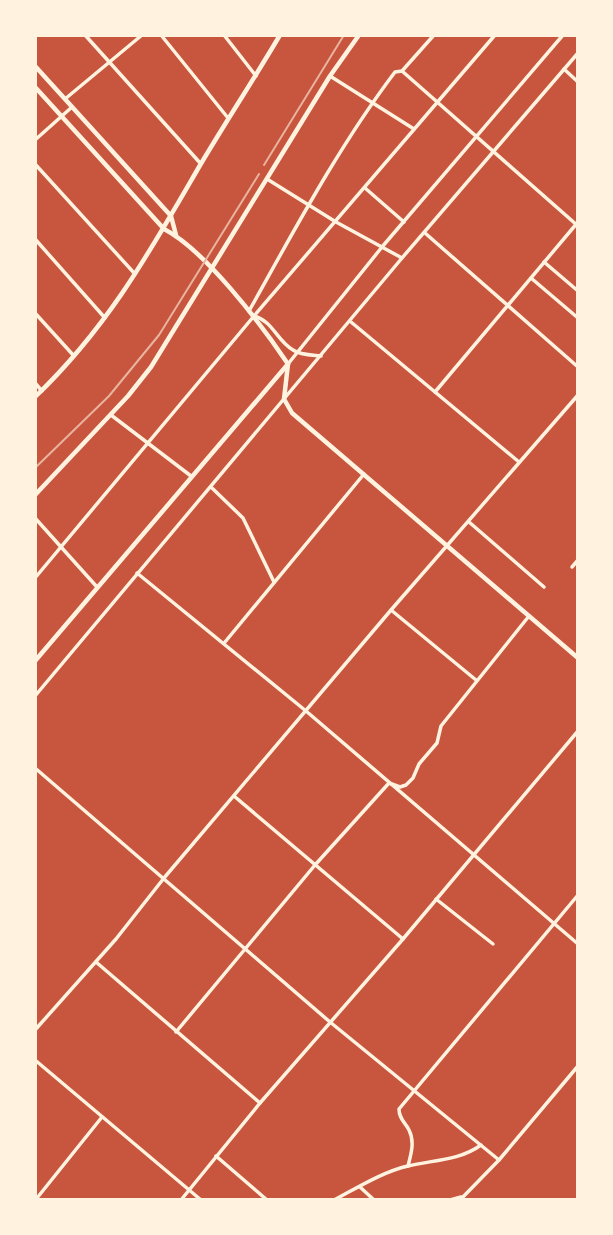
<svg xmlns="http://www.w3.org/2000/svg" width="613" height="1235" viewBox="0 0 613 1235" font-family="'Work Sans',sans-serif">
	<rect width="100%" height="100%" fill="#c8553d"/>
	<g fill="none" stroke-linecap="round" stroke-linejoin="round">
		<g stroke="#fff3e0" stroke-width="3.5">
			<polyline points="85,35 201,164"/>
			<polyline points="161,35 228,118"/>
			<polyline points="224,35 256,76"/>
			<polyline points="564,69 578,82"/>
			<polyline points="402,71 578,226"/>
			<polyline points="330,76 414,129"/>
			<polyline points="65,99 142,35"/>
			<polyline points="35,140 72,107"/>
			<polyline points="35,164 135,274"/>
			<polyline points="267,179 336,222 402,258"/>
			<polyline points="365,188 404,222"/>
			<polyline points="425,233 578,367"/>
			<polyline points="35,239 105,318"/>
			<polyline points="544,262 578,291"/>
			<polyline points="531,278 578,318"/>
			<path d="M 249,311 C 295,229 339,146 395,72 L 402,71 L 434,35"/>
			<polyline points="35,313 74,356"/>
			<path d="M 254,316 C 273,321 277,341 293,350 C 300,355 312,355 321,356"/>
			<polyline points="351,322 519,462"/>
			<polyline points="288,364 382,247 563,35"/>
			<polyline points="35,383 42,391"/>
			<polyline points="435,392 578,222"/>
			<polyline points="111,415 191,476"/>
			<polyline points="212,488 243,518 274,582"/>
			<polyline points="35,518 97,587"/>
			<polyline points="469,522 544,587"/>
			<polyline points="572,567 578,560"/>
			<polyline points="137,573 306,711 578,944"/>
			<polyline points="35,578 254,316 495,35"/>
			<polyline points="391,610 476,680"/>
			<polyline points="225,642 364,474"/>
			<polyline points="35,696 402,258 578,53"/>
			<polyline points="35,768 330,1022 499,1160"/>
			<polyline points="234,796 403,939"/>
			<polyline points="436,899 493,944"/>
			<polyline points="96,962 260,1103"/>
			<polyline points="35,1030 116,939 164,878 391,610 578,395"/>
			<polyline points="176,1032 315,865 389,783 400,787 406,785 413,778 419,764 437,743 441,726 529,616"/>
			<polyline points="35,1060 201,1200"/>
			<polyline points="216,1156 267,1200"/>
			<path d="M 408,1166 C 411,1154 415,1142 409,1130 C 405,1122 399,1119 399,1109 L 578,895"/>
			<polyline points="360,1187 374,1200"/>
			<polyline points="37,1198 102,1117"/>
			<polyline points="181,1200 260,1103 403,939 578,731"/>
			<path d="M 334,1200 C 357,1188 382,1172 408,1166 C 432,1160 459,1161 481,1145"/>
			<polyline points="450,1200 461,1197"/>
			<polyline points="460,1200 499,1160 578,1066"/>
		</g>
		<g stroke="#fff3e0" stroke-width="4.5">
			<polyline points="35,66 171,216 176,235"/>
			<path d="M 35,87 L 164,229 C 205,250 261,324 288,364 L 284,399 L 292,413 L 578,658"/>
			<polyline points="35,495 128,396 151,367 330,76 359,35"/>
			<polyline points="35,661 288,364"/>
		</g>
		<path stroke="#fff3e0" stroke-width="4.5" d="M 35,397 C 108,327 149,253 199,167 C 225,123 254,79 280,35"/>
		<g stroke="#e9b49f" stroke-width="2">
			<polyline points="264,165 344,35"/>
			<polyline points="35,468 109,396 159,335 259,174"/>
		</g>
	</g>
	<rect width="613" height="1235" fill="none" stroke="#fff3e0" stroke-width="74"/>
</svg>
